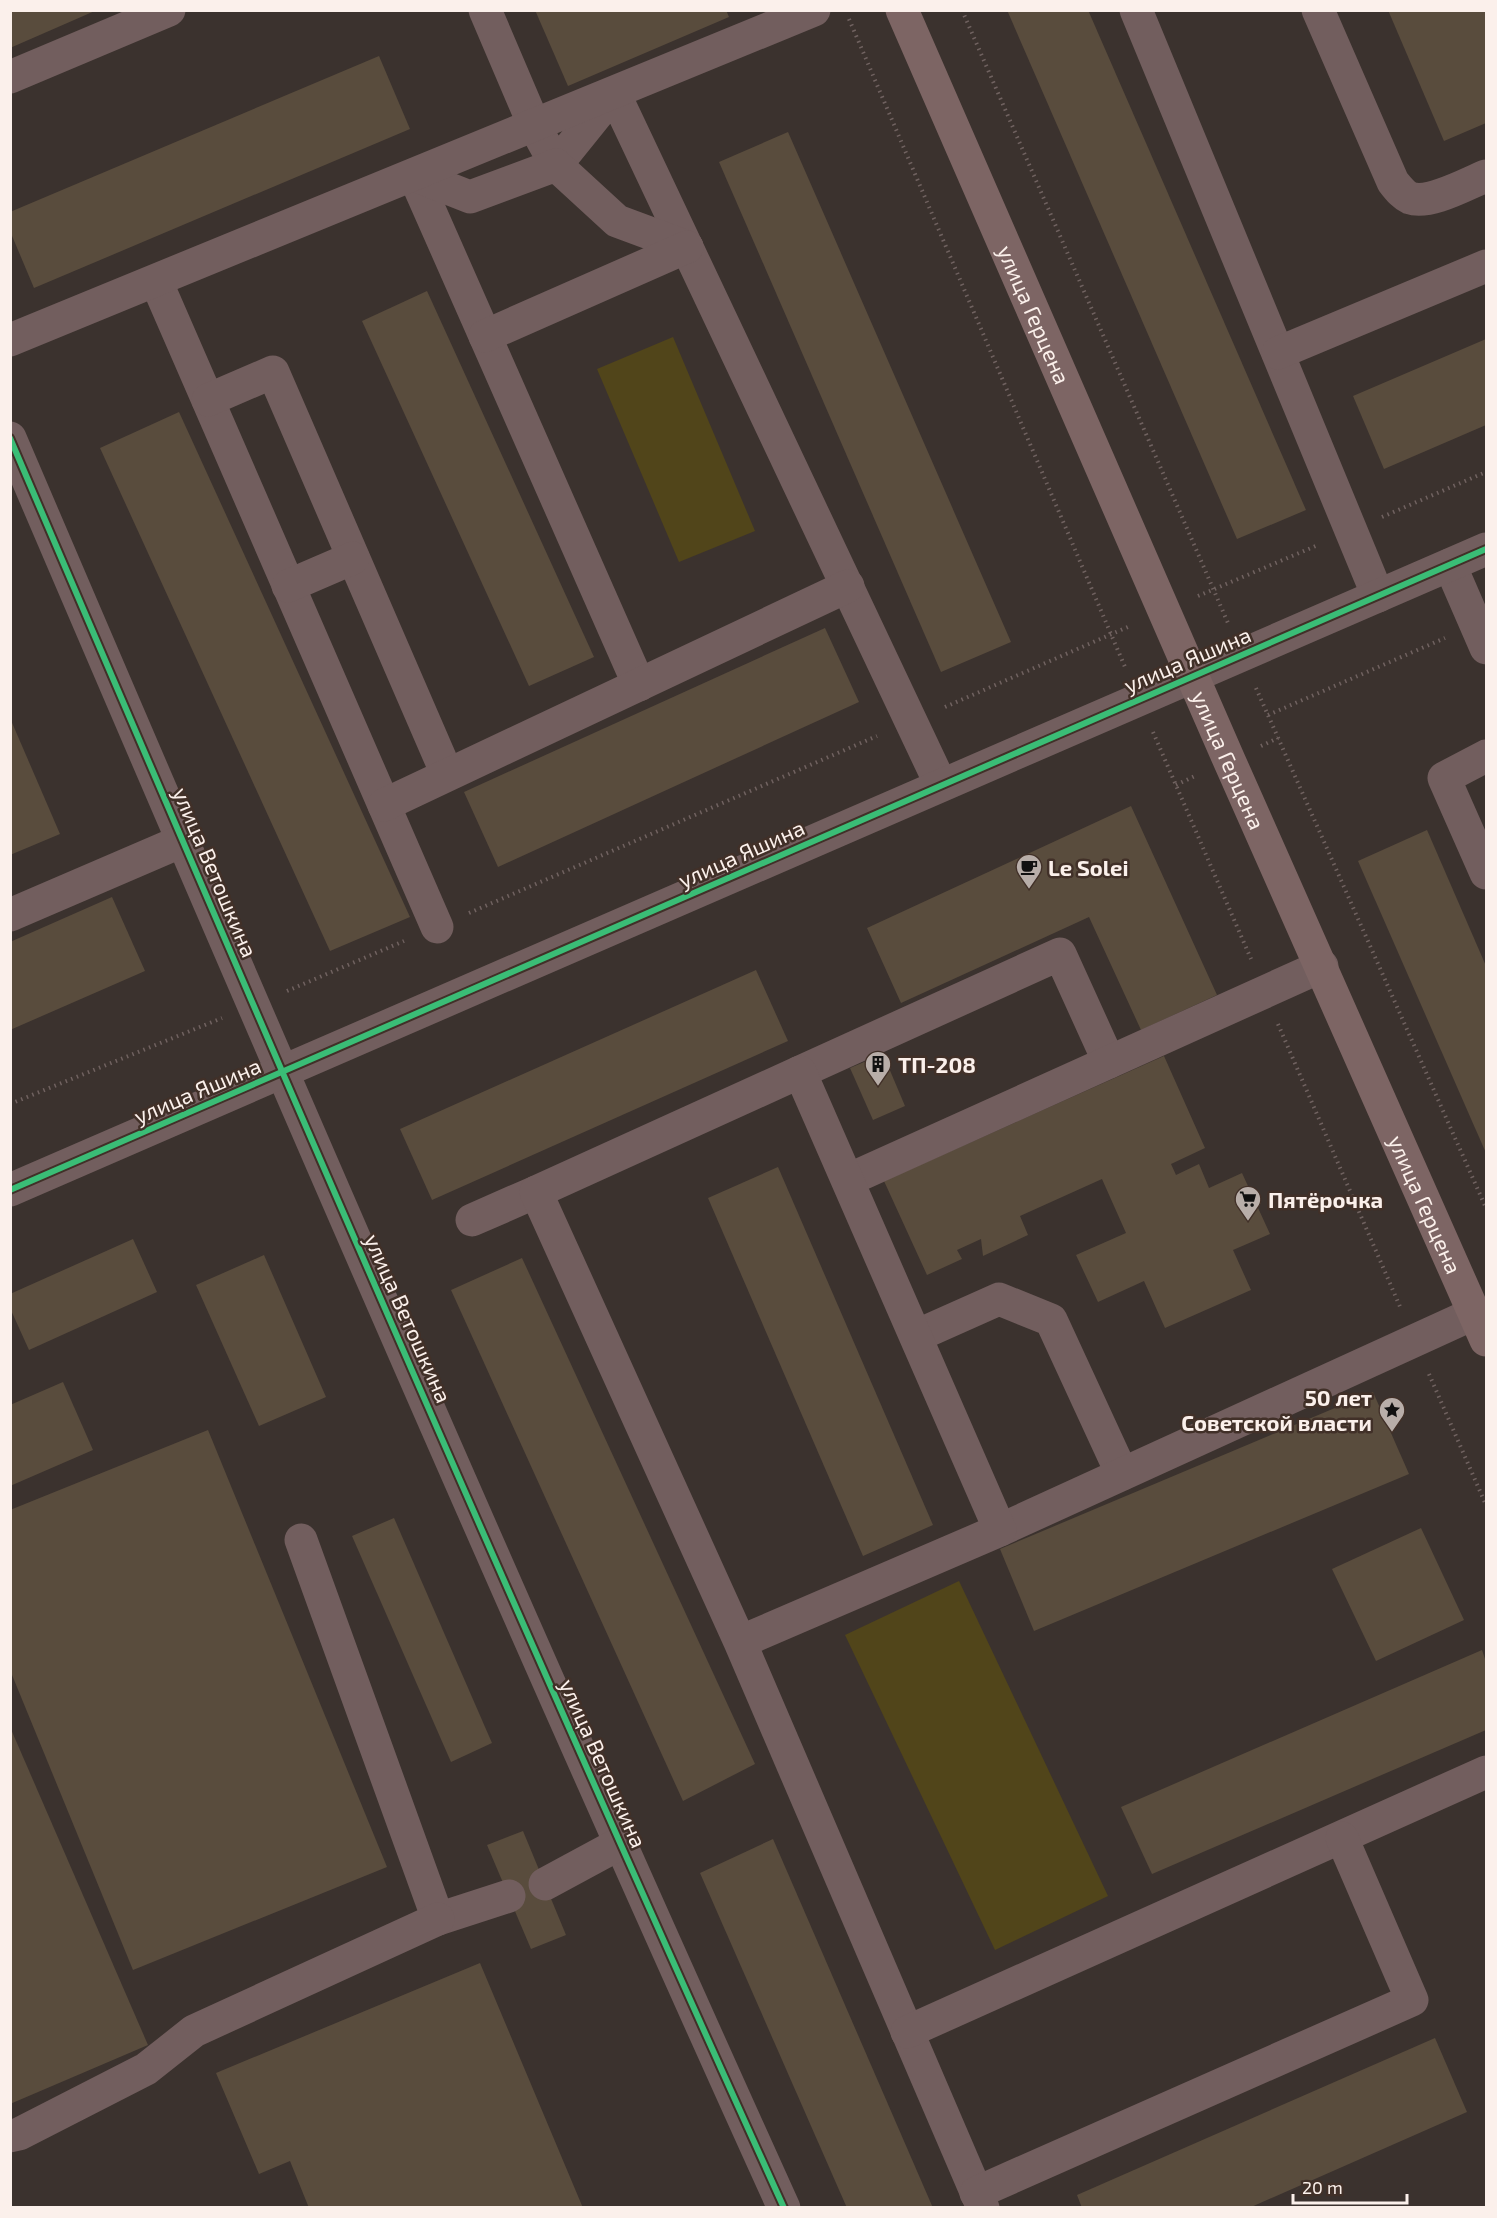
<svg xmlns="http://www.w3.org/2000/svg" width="1497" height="2218" viewBox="0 0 1497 2218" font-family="'Exo 2',sans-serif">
	<rect width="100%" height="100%" fill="#3b322e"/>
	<g fill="#51451a">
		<polygon points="673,337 755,531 679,562 597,369"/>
		<polygon points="959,1581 1108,1896 995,1950 845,1635"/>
	</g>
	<g fill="#594c3d">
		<polygon points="10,10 97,10 10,48"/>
		<polygon points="535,10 726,10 729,17 568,86"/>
		<polygon points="1007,10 1088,10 1306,510 1237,539"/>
		<polygon points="1388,10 1486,10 1486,123 1444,141"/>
		<polygon points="379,56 410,129 34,288 10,231 10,212"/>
		<polygon points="788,132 1011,642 941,672 719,162"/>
		<polygon points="427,291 594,657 529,686 362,321"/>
		<polygon points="1486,339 1486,425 1384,469 1353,396"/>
		<polygon points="179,412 410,917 330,951 100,448"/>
		<polygon points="825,628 859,702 498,867 464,792"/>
		<polygon points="10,718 60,834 10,855"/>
		<polygon points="1131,806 1217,995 1141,1030 1089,917 901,1003 867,928"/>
		<polygon points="1427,830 1486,966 1486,1153 1358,861"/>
		<polygon points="112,897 145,971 10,1030 10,942"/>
		<polygon points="756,970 788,1041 432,1200 400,1129"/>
		<polygon points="883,1054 905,1106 873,1120 850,1068"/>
		<polygon points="1164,1056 1205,1148 1171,1164 1176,1175 1199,1164 1209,1188 1242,1173 1270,1234 1233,1250 1251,1290 1165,1328 1144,1281 1098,1302 1076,1255 1126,1233 1102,1179 1020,1216 1028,1235 983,1256 981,1239 957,1250 962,1259 927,1275 884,1181"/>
		<polygon points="778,1167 933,1525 863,1556 708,1198"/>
		<polygon points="133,1239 157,1292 29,1350 10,1308 10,1294"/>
		<polygon points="264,1255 326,1397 259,1426 196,1285"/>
		<polygon points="522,1258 755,1764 683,1801 451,1290"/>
		<polygon points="63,1382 93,1450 10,1486 10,1405"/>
		<polygon points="1373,1392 1409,1474 1034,1631 1000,1549"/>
		<polygon points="208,1430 387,1867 133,1970 10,1670 10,1510"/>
		<polygon points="394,1518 492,1743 451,1762 352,1536"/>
		<polygon points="1421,1528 1464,1620 1376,1661 1332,1569"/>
		<polygon points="1482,1650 1486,1662 1486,1730 1152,1874 1121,1807"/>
		<polygon points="10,1727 148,2045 10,2104"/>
		<polygon points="523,1831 566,1935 531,1949 487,1845"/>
		<polygon points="773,1839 933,2208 847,2208 700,1873"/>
		<polygon points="480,1963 583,2208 309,2208 290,2161 259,2174 216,2073"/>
		<polygon points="1435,2038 1467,2112 1249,2208 1082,2208 1077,2195"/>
	</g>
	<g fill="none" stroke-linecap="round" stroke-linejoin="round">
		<g stroke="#706260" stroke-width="4" stroke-dasharray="1.5 4.5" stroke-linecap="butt">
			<polyline points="962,10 1228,623"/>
			<polyline points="849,19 1125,667"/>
			<polyline points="1382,517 1486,472"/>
			<polyline points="1198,596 1318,545"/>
			<polyline points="1256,688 1486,1208"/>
			<polyline points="945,707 1130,626"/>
			<polyline points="1268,715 1445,638"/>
			<polyline points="1153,732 1251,959"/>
			<polyline points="1261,746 1278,738"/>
			<polyline points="1176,785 1197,775"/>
			<polyline points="469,913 877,736"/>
			<polyline points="287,991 404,941"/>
			<polyline points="1278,1024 1401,1309"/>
			<polyline points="10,1104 222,1018"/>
			<polyline points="1429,1374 1486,1505"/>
		</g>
		<g stroke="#725e5e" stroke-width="33">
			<polyline points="485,10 534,125 556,165 614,93 941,785"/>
			<polyline points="1136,10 1378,596"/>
			<path d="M 1318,10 L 1393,182 C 1398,188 1403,195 1410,198 C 1430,205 1468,183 1486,176"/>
			<polyline points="10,77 169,10"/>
			<polyline points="414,175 639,685"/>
			<polyline points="414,175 470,197 556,165 617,221 687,247"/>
			<polyline points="156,281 437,927"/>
			<polyline points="485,336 687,247"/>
			<polyline points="10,340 814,10"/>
			<polyline points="1278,353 1486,266"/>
			<polyline points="208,400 273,372 447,774"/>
			<path d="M 10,438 C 263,1030 518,1621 784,2208"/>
			<polyline points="1450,565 1486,648"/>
			<polyline points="288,586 353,558"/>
			<polyline points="1486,756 1444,778 1486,873"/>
			<polyline points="384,805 848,586"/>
			<polyline points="10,915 182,841"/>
			<polyline points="800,1072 1060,954 1109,1062"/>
			<polyline points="848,1180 1322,966"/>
			<polyline points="10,1190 1486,549"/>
			<polyline points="472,1220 536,1192"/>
			<polyline points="916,1336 999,1299 1051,1320 1122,1474"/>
			<polyline points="1000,1530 1475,1313"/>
			<polyline points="301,1540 438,1919 509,1896"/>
			<polyline points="740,1642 1000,1530 800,1072 536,1192 740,1642 983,2208"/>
			<polyline points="545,1884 619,1844"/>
			<polyline points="907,2032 1486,1772"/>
			<polyline points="10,2136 19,2134 146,2069 194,2031 438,1919"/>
			<polyline points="976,2193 1412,2000 1342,1838"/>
		</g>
		<path stroke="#7d6564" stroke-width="33" id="s1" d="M 902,10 L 1229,760 L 1486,1340"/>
		<g stroke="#413028" stroke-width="10">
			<g id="cycleway">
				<path d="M 10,438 C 263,1030 518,1621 784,2208"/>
				<polyline points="10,1190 1486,549"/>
			</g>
		</g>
		<use href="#cycleway" stroke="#3abd76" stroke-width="6"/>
	</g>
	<defs>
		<g id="cafe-pin" transform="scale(1.35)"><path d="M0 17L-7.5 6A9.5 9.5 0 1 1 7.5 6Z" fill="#b8aea9" stroke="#413028"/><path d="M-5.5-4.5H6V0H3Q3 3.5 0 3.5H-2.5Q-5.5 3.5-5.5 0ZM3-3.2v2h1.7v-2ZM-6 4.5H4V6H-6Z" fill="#111"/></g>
		<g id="building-pin" transform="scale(1.35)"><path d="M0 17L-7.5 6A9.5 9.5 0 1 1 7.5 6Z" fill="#b8aea9" stroke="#413028"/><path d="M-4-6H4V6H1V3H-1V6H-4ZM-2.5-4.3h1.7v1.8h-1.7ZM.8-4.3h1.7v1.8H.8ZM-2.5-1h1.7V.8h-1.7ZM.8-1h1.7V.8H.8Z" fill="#111"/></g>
		<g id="supermarket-pin" transform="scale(1.35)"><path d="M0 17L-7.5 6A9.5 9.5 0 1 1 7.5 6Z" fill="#b8aea9" stroke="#413028"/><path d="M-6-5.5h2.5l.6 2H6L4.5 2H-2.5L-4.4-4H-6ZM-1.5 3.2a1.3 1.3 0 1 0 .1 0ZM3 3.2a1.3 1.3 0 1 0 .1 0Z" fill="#111"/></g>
		<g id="sight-pin" transform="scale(1.35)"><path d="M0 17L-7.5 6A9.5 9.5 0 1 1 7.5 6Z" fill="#b8aea9" stroke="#413028"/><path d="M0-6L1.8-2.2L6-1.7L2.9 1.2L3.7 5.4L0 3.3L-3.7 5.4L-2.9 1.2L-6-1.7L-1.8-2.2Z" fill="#111"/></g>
	</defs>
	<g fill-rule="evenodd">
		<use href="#cafe-pin" x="1029" y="867"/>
		<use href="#building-pin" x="878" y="1064"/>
		<use href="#supermarket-pin" x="1248" y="1199"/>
		<use href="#sight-pin" x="1392" y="1410"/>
	</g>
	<g text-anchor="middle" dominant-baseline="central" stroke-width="5" stroke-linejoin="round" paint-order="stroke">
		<g font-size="22" fill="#fbf0eb" stroke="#413028">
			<text stroke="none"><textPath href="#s1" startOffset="332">улица Герцена</textPath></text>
			<text transform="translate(1187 659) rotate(-23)">улица Яшина</text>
			<text stroke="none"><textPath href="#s1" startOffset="818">улица Герцена</textPath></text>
			<text transform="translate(741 853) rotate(-24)">улица Яшина</text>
			<text transform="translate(216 872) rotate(67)">улица Ветошкина</text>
			<text transform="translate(197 1090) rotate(-23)">улица Яшина</text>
			<text stroke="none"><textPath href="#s1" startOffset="1304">улица Герцена</textPath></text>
			<text transform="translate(409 1318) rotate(66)">улица Ветошкина</text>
			<text transform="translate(604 1763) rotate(66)">улица Ветошкина</text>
		</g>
		<g font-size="22" font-weight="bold" fill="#fbf0eb" stroke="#413028" text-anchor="start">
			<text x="1048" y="867">Le Solei</text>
			<text x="898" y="1064">ТП-208</text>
			<text x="1268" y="1199">Пятёрочка</text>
			<text x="1372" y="1397" text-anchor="end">50 лет<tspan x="1372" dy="25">Советской власти</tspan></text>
		</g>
	</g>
	<rect width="1497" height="2218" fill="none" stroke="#fbf0eb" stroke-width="24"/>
	<path d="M1293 2194v9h114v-9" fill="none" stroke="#fbf0eb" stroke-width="3"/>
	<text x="1302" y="2194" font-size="18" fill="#fbf0eb" stroke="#413028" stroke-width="4.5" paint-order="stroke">20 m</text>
</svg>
